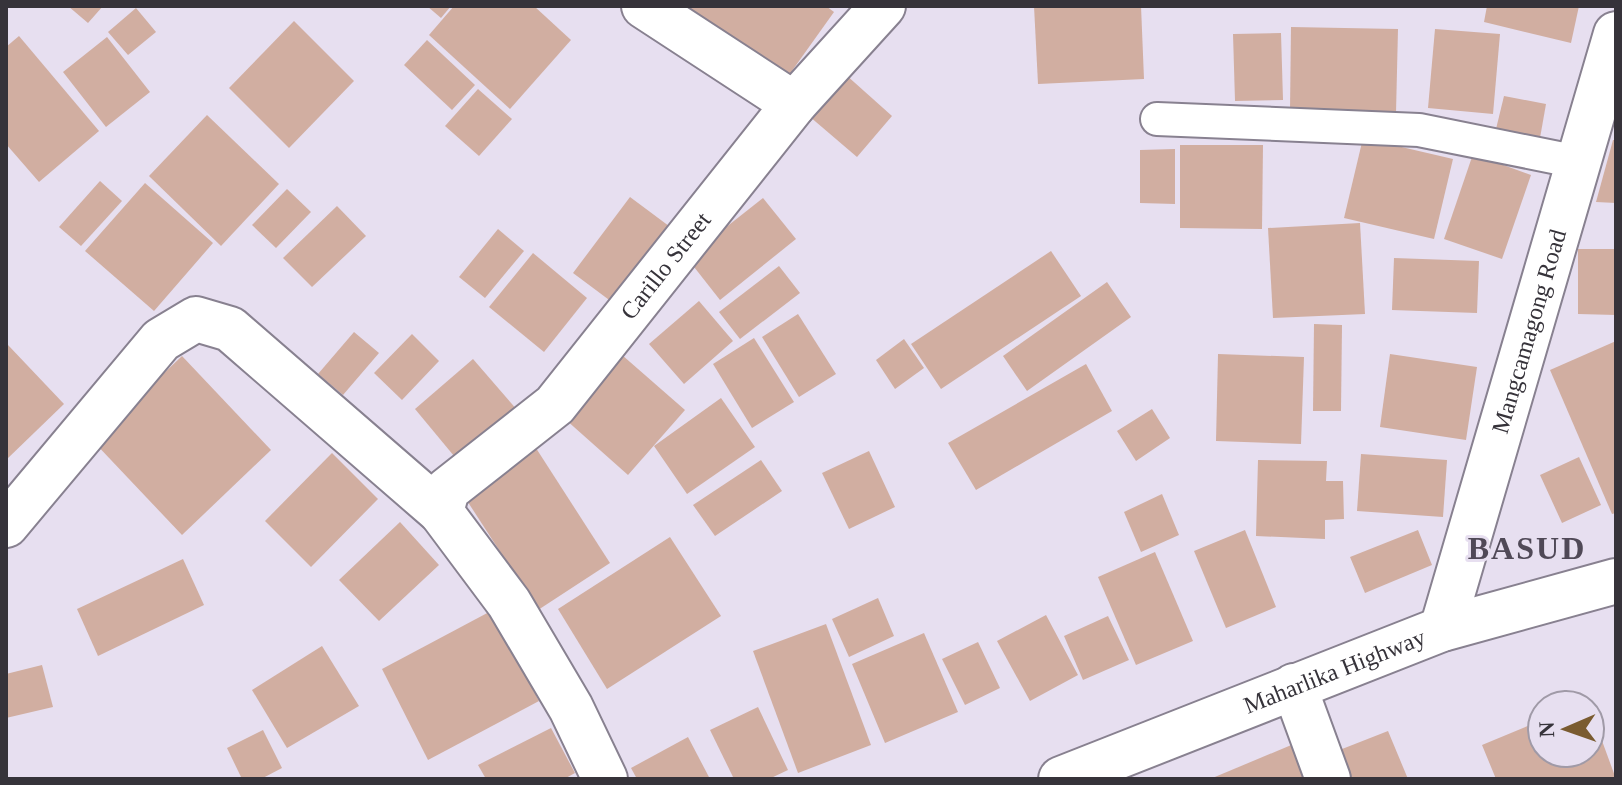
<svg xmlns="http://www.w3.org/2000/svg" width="1622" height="785" viewBox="0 0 1622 785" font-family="'Times New Roman',serif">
	<rect width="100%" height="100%" fill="#e7dff0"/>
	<g fill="#d1aea1">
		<polygon points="68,6 103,6 88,23"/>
		<polygon points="427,6 451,6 441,18"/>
		<polygon points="454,6 534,6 571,40 510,109 429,35"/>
		<polygon points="679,6 826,6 834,12 784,82"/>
		<polygon points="1034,6 1141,6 1144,79 1038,84"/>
		<polygon points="1487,6 1579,6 1571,43 1484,22"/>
		<polygon points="136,8 156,32 128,55 108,32"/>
		<polygon points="294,21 354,81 289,148 229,88"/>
		<polygon points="1291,27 1398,29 1396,113 1290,111"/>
		<polygon points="1435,29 1500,34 1493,114 1428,108"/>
		<polygon points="1281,33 1283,100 1235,101 1233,34"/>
		<polygon points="19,36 99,131 39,182 6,144 6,47"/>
		<polygon points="107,37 150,92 106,127 63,72"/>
		<polygon points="427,40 475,85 452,110 404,65"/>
		<polygon points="845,74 892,116 857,157 809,116"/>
		<polygon points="478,89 512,119 479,156 445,126"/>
		<polygon points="1504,96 1546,104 1540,138 1496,129"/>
		<polygon points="207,115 279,184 221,246 149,176"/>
		<polygon points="1363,138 1453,159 1434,239 1344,218"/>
		<polygon points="1613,140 1616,140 1616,203 1596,202"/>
		<polygon points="1180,145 1263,145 1262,229 1180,228"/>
		<polygon points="1175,149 1175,204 1140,203 1140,150"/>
		<polygon points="1473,154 1531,175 1502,259 1444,239"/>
		<polygon points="100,181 122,201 81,246 59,227"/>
		<polygon points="145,183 213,243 154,311 85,251"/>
		<polygon points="287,189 311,212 276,248 252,225"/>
		<polygon points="630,197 681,235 624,311 573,273"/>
		<polygon points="763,198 796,239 720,300 687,258"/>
		<polygon points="337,206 366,236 312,287 283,258"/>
		<polygon points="1360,223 1365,314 1273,318 1268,228"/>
		<polygon points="498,229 524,251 485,298 459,277"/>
		<polygon points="1578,249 1616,249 1616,315 1578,314"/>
		<polygon points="1051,251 1081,296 941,389 911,344"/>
		<polygon points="533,253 587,298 544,352 489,307"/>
		<polygon points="1394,258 1479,261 1477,313 1392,310"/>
		<polygon points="779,266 800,293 740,339 719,312"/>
		<polygon points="1107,282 1131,317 1027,391 1003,356"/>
		<polygon points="699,301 733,341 684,384 649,344"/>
		<polygon points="798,314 836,374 799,397 762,337"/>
		<polygon points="1314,324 1342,325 1341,411 1313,411"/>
		<polygon points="354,332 379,353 343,395 318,374"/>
		<polygon points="412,334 439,361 402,400 374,373"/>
		<polygon points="754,338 794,402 752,428 713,364"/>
		<polygon points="904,339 924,368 895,389 876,360"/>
		<polygon points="1616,341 1616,513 1612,514 1550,370"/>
		<polygon points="8,345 64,404 6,460 6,347"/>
		<polygon points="1218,354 1304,357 1301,444 1216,441"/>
		<polygon points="1390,354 1477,367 1466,440 1380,427"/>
		<polygon points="622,355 685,410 628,475 565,419"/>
		<polygon points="182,356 271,450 182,535 93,441"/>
		<polygon points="473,359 518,411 459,462 415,409"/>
		<polygon points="1086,364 1112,411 976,490 948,443"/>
		<polygon points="721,398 755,447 687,494 654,446"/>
		<polygon points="1152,409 1170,438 1136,461 1117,431"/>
		<polygon points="534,445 610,563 538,610 462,493"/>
		<polygon points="869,451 895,507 849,529 822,473"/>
		<polygon points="332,453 378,499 311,567 265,521"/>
		<polygon points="1361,454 1447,460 1443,517 1357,511"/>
		<polygon points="1579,457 1601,505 1562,523 1540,475"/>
		<polygon points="761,460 782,491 715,536 693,505"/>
		<polygon points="1258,460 1327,461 1326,481 1343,481 1344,519 1325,520 1325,539 1256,536"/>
		<polygon points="1162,494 1179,535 1141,552 1124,512"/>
		<polygon points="400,522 439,565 379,621 339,580"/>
		<polygon points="1245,530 1276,607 1226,628 1194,551"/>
		<polygon points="1418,530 1432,565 1365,593 1350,557"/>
		<polygon points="670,537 721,616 607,689 558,609"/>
		<polygon points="1155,552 1193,641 1136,665 1098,577"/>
		<polygon points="183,559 204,605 98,656 77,609"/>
		<polygon points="878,598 894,636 849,657 832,619"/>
		<polygon points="491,611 539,701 428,760 382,669"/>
		<polygon points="1046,615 1078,675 1030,701 997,641"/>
		<polygon points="1108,616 1129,660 1083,680 1064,636"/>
		<polygon points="826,624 871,745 798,773 753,651"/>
		<polygon points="924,633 958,712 885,743 852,664"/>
		<polygon points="978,642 1000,688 965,705 942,659"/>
		<polygon points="322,646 359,706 287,748 252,690"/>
		<polygon points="42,665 53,707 6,718 6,674"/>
		<polygon points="758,707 788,770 769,779 734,779 710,730"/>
		<polygon points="1590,708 1616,779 1496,779 1482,745 1542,720 1542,753 1590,753"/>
		<polygon points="551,728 575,773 564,779 486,779 478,765"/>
		<polygon points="263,730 282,768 261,779 242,779 227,748"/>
		<polygon points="1388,731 1408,779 1348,779 1337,751"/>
		<polygon points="688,737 710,779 637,779 631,768"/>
		<polygon points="1296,743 1310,779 1210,779"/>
	</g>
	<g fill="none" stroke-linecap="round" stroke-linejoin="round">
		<g stroke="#888190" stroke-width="36">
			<polyline id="lane" points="1157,119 1419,130 1578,162"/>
		</g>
		<g stroke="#888190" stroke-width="48">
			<g id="street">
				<polyline points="644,6 794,104"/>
				<path id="s1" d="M 441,512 L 447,490 L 555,405 L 794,104 L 883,6"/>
				<polyline points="6,525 161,340 196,319 230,329 441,512 509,603 571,708 605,779"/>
				<polyline points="1294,686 1328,779"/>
			</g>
		</g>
		<g stroke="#888190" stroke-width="48">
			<g id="secondary">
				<path id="s2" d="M 1442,629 L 1616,34"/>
			</g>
		</g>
		<g stroke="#888190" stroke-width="48">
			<g id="highway">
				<path id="s3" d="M 1061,779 L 1442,629 L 1616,581"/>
			</g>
		</g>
		<use href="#lane" stroke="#fff" stroke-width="32"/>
		<use href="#street" stroke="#fff" stroke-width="44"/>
		<use href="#secondary" stroke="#fff" stroke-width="44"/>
		<use href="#highway" stroke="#fff" stroke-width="44"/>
	</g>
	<g text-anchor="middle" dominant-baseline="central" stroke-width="6" stroke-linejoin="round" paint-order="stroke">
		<g font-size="24" fill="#36333a" stroke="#e7dff0">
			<text stroke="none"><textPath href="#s1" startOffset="338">Carillo Street</textPath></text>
			<text stroke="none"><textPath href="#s2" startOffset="310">Mangcamagong Road</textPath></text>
			<text stroke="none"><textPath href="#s3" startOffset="294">Maharlika Highway</textPath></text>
		</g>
		<g font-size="32" font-weight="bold" letter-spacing="2" fill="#504957" stroke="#e7dff0">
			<text x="1527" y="548">BASUD</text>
		</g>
	</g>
	<rect width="1622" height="785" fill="none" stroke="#36333a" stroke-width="16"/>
	<g transform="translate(1566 729) rotate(268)"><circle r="38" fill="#e7dff0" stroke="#a09aa7" stroke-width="2"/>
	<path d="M0-6L14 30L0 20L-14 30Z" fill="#7a5b30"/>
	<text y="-12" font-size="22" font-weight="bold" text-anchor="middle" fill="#36333a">N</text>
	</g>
</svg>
